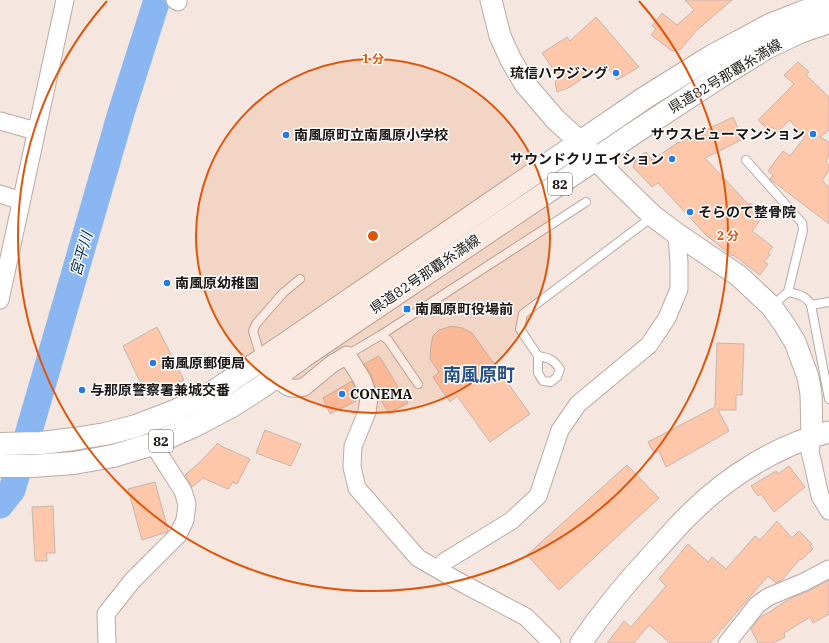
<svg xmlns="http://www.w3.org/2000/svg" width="829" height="643" viewBox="0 0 829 643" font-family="'IBM Plex Serif','Noto Sans JP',serif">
	<rect width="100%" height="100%" fill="#f5e7df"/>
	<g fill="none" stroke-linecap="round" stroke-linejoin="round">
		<polyline stroke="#8ab7f2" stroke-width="27" points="0,505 12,490 121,113 157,0"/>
	</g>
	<g fill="#fec7aa" stroke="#c3b6af">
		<polygon points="685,0 732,0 696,31 681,49 672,51 651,35 656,29 652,26 662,13 677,25 694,10"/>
		<polygon points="596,17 639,67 617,80 605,64 568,88 557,92 555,82 559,78 542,53 567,37 570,41"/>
		<polygon points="798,62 809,72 806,75 829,97 829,130 820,137 829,142 829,154 826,162 829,165 829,170 822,181 829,187 829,224 770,179 773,175 768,171 783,151 790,156 804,138 790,120 777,132 772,127 769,131 758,120 794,84 784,75"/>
		<polygon points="733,117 743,139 705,158 749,205 750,203 764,215 752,231 773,247 768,253 770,255 764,262 768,264 760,275 733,255 732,256 706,235 658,183 652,187 633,167 636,159 646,152 652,160 679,142 679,143"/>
		<polygon points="452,326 462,328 472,333 530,414 490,442 457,396 450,402 433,377 439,372 430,359 431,345 433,336 439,330"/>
		<polygon points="157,327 184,380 147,396 123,346"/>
		<polygon points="717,343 744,344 742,395 736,395 736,410 718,410 729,431 666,467 659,451 654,453 648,442 715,407"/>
		<polygon points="379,356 408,403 389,413 378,395 371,375 364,364"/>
		<polygon points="352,381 356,392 356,401 330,414 323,398"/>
		<polygon points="265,430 301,444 291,466 256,453"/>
		<polygon points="218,443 221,446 250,459 237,484 233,482 228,489 203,478 192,487 185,475 200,462"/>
		<polygon points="627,465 659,498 559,590 527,555"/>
		<polygon points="789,466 805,487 774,512 761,494 758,496 751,486 776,471 778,474"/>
		<polygon points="155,482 168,530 167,532 142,540 128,489"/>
		<polygon points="53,506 55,553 46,553 47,561 35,561 32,507"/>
		<polygon points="777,521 792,538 799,531 812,544 810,546 813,549 801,560 800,559 782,580 776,583 768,576 710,643 670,643 649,625 634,643 607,643 624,621 631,627 666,586 659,579 688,544 708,562 712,557 726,569 755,536 760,540"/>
		<polygon points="829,580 829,614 813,623 810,617 784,633 785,637 773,643 758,643 751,629 760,617 775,609 775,608 793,597 809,591"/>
	</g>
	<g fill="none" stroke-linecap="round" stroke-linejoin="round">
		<g stroke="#b8aba4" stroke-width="10">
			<g id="service">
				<polyline points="746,160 802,223 803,230 788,292 772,306"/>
				<path d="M 788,292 C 797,294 807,296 811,305 L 829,399"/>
				<polyline points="811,305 829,302"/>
				<polyline points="381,335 586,202"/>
				<polyline points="347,355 381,335 388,340 418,384"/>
				<path d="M 538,356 L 538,373 L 543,381 L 551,382 L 557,377 L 560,369 C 553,359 549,358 538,356 L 520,329 L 523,314 L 652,217"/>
				<polyline points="263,358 258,348 253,331 256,324 283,293 300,279"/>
			</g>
		</g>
		<g stroke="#b8aba4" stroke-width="19">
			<g id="minor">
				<polyline points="175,0 178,2 178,0"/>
				<polyline points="0,121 36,131"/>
				<polyline points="0,194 21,201"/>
				<polyline points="0,300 65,0"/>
				<path d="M 275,377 C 286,386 289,391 304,387 L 332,364 L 347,355 L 362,379 L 369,398 L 367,412 L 353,446 L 352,467 L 357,488 L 418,558 L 458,581 L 526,617 L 552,643"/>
				<polyline points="812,436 810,452 813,464 820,496 829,511"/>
				<polyline points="440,570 444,562 511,521 538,496 560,430 578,404 649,345 667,318 679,289 679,263 677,234"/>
				<polyline points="107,643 106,614 132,581 178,535 185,520 187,504 183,491 153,444"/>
				<polyline points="727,643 757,605 768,597 804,582 829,569"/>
			</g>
		</g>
		<g stroke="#b8aba4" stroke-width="23">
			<g id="tertiary">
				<polyline points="491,0 500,36 511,60 525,84 555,119 580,142 613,177 653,216 677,234 739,276 771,306 784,324 795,342 808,377 811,394 812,436"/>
				<path d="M 581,643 C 602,612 626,583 652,555 C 665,541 677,526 691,513 C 728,476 778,445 829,432"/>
			</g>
		</g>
		<g stroke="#b8aba4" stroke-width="24">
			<g id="primary">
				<polyline points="0,444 41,443 74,439 105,434 136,426 175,411 213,392 269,355 646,97 712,56 770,25 803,12 829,3"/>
				<polyline points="0,466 32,466 74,463 113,456 153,444 194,426 232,406 260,388 304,356 556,186 634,133 721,76 766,48 802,31 829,22"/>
			</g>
		</g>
		<use href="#service" stroke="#fff" stroke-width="8"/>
		<use href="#minor" stroke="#fff" stroke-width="17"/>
		<use href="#tertiary" stroke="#fff" stroke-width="21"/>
		<use href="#primary" stroke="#fff" stroke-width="22"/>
	</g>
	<circle cx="373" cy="236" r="177" fill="#de560c" fill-opacity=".12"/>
	<g fill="none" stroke="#de560c" stroke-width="2">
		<circle cx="373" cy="236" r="177"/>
		<path d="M639 1A355 355 0 1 1 107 1"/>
	</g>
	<g fill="#237be5" stroke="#fff" stroke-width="1.5">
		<circle cx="616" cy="73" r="4"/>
		<circle cx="813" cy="134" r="4"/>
		<circle cx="286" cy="135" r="4"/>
		<circle cx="672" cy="159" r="4"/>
		<circle cx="690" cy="212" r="4"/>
		<circle cx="167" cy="283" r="4"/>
		<rect x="403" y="305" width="8" height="8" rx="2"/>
		<circle cx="153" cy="363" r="4"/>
		<circle cx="82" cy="390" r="4"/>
		<circle cx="342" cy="394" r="4"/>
	</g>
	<g text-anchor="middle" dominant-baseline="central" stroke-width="3" stroke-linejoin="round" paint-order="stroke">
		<g fill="#fff" stroke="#5f5c5a" stroke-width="1">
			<rect x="548" y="173" width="24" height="22" rx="3"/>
			<rect x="149" y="430" width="24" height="22" rx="3"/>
		</g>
		<g font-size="13" font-weight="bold" fill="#1b1614">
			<text x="560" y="184">82</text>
			<text x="161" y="441">82</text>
		</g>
		<g font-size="14" font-weight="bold" fill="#1b1614" stroke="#fff" text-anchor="start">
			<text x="608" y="73" text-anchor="end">琉信ハウジング</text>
			<text x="805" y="134" text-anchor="end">サウスビューマンション</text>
			<text x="294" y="135">南風原町立南風原小学校</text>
			<text x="664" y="159" text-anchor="end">サウンドクリエイション</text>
			<text x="698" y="212">そらのて整骨院</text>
			<text x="175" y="283">南風原幼稚園</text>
			<text x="415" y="309">南風原町役場前</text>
			<text x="161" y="363">南風原郵便局</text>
			<text x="90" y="390">与那原警察署兼城交番</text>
			<text x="350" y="394">CONEMA</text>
		</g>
		<g font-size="14" fill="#1b1614" stroke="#fff">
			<text transform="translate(725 76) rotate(-31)">県道82号那覇糸満線</text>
			<text transform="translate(425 274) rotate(-34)">県道82号那覇糸満線</text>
		</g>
		<g font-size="15" font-style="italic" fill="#052b59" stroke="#fff">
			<text transform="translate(81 254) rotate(-74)">宮平川</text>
		</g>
		<g font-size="18" font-weight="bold" fill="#275085" stroke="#fff">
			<text x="479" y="374">南風原町</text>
		</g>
	</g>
	<circle cx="373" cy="236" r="6" fill="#de560c" stroke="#fff" stroke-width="2"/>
	<g font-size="12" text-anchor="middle" font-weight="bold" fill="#de560c" stroke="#fff" stroke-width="3" stroke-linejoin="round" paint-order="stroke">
		<text x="373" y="63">1 分</text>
		<text x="728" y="240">2 分</text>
	</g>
</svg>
